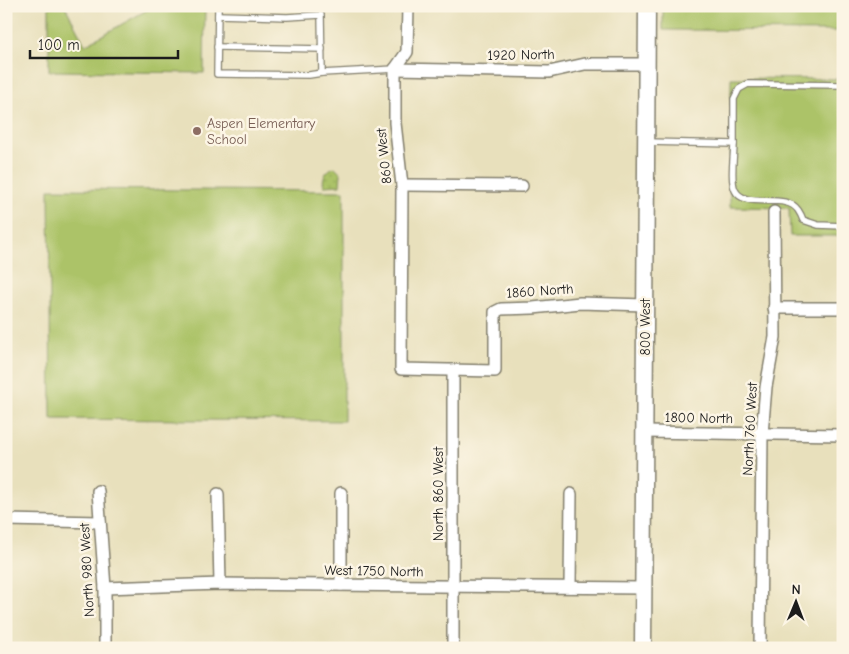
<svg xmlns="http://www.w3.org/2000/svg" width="849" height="654" viewBox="0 0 849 654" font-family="'Comic Neue',sans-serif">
	<defs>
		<pattern id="park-dots" width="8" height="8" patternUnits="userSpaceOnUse" patternTransform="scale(1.25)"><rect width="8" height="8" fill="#acc368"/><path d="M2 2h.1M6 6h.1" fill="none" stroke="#93a75a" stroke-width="1.8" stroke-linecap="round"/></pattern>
	</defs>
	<rect width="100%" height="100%" fill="#fcf5e5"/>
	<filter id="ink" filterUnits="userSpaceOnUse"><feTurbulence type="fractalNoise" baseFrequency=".02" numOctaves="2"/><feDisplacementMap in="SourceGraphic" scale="10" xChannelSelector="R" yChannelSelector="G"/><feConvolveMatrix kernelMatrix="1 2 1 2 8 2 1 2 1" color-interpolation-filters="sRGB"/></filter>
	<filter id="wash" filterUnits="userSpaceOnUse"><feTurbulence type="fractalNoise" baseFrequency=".0096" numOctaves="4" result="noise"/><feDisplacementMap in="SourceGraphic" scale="20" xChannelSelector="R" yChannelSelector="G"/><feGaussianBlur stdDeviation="1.12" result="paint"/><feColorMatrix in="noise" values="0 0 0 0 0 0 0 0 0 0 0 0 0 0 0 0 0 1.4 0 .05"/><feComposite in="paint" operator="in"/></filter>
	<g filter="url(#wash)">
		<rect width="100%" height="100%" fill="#e8e0bc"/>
		<g fill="#acc368" stroke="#647042">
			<polygon points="49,6 65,6 85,45 154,6 205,6 204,73 49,71"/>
			<polygon points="663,6 843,6 843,31 663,30"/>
			<polygon points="731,78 843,79 843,236 790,236 789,208 730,207"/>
			<polygon points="49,189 344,191 344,421 51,419"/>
		</g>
		<path fill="url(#park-dots)" stroke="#647042" d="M 335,167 L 341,173 L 340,185 L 324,186 C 321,178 327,169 335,167 Z"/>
	</g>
	<g filter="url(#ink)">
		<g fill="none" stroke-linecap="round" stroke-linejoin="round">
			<g stroke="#827e6c" stroke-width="8">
				<g id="lane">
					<polyline points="218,6 217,74 309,75 322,73 395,69"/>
					<polyline points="218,15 287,17 321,15 322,73"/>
					<polyline points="217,47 322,49"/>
					<path d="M 647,142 L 734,144 C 734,155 730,180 735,190 C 744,210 786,192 798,210 C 800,213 802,217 803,220 L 818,225 L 843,226"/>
					<polyline points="734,144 734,99 739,89 748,84 843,85"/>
				</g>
			</g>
			<g stroke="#827e6c" stroke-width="14">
				<g id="street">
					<polyline points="395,69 395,123 402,185 401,369 495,371 495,312 501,309 533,308 580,303 645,305"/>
					<polyline points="395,69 549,72 585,64 647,64"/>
					<polyline points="395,69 407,52 408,6"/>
					<polyline points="402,185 522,186"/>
					<polyline points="774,308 843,308"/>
					<polyline points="644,432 843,435"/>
					<polyline points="98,491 105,588 105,648"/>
					<polyline points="341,493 341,585"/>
					<polyline points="218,494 220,584"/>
					<polyline points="6,520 100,522"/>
					<polyline points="570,587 571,494"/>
					<polyline points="105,588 220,584 643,588"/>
					<polyline points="453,648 453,370"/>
					<polyline points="760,648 762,434 766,387 775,337 774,212"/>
				</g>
			</g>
			<g stroke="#827e6c" stroke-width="19">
				<polyline id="secondary" points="643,648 647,6"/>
			</g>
			<use href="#lane" stroke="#fff" stroke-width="5.5"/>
			<use href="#street" stroke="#fff" stroke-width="11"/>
			<use href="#secondary" stroke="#fff" stroke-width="16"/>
		</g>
	</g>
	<circle fill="#8d6e63" stroke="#fcf5e5" stroke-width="2" cx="197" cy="131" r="5"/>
	<g text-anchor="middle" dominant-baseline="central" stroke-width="5" stroke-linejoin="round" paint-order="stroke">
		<g font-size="14" fill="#1c1c1c" stroke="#fcf5e5">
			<text transform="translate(521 55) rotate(-1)">1920 North</text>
			<text transform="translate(384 156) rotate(-96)">860 West</text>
			<text transform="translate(540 291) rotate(-4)">1860 North</text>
			<text transform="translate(645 327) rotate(-90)">800 West</text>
			<text transform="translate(699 418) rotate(1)">1800 North</text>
			<text transform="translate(750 429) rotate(-87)">North 760 West</text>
			<text transform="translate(438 494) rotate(-90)">North 860 West</text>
			<text transform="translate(87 570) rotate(-93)">North 980 West</text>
			<text transform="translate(374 571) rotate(1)">West 1750 North</text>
		</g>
		<g font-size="14" fill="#785e54" stroke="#fcf5e5" text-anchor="start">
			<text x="207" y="123">Aspen Elementary<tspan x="207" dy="16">School</tspan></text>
		</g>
	</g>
	<rect width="849" height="654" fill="none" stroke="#fcf5e5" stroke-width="25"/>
	<g transform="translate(796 602) rotate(1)" stroke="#fcf5e5" stroke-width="4" paint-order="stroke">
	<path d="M0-4L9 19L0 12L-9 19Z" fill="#1c1c1c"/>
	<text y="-8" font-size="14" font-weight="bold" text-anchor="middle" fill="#1c1c1c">N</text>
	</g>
	<path d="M30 50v8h148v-8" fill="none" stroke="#1c1c1c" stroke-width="2.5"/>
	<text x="38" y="50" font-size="15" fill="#1c1c1c" stroke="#fcf5e5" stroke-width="4" paint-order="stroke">100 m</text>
</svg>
